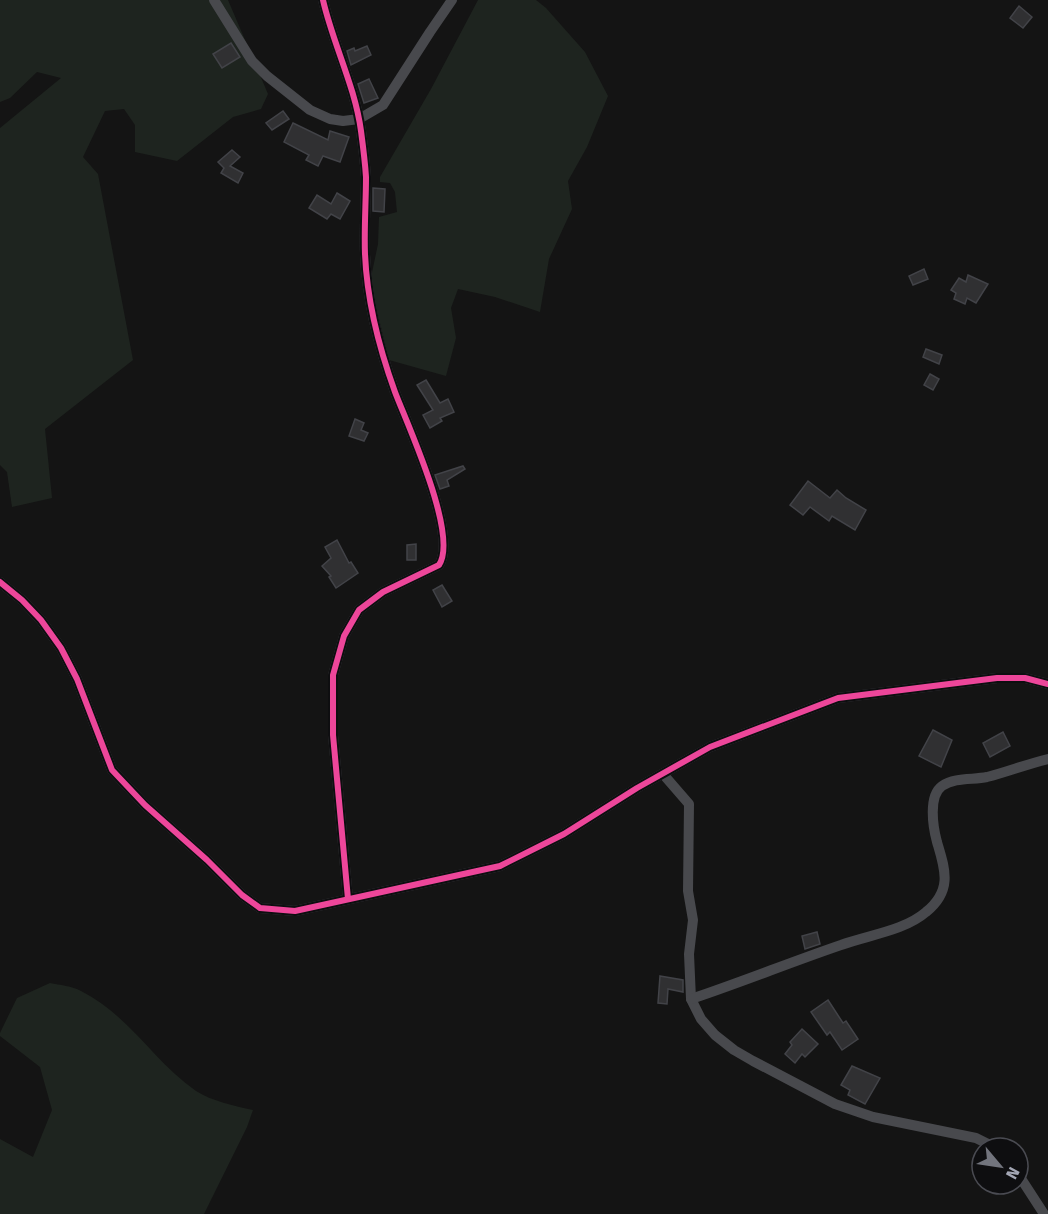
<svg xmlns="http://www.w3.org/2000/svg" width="1048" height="1214" viewBox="0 0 1048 1214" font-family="'Fira Sans',sans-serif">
	<rect width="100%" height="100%" fill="#141414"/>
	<g fill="#1e241f">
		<polygon points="0,0 228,0 268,94 261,109 233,117 177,161 135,152 135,125 124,109 105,111 83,157 98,174 133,360 45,429 52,498 12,507 7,472 0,465 0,128 61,78 37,72 10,98 0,102"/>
		<polygon points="478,0 536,0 546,8 585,52 608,96 587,147 568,181 572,209 549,259 540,312 495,297 458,289 451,308 456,338 446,376 389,360 370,282 378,244 379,217 397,212 395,192 390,183 380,182 380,177 431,89"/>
		<path d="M 50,983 C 60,985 72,986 81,991 C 130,1016 153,1061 196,1091 C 212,1101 234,1106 253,1110 L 247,1127 L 204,1214 L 0,1214 L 0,1139 L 33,1157 L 52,1110 L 40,1067 L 0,1036 L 0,1033 L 17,998 Z"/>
	</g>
	<g fill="#303032" stroke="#424348" stroke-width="1.5">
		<polygon points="1019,6 1032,17 1023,28 1010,18"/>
		<polygon points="231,43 240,57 222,68 213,54"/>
		<polygon points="367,46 371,55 351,65 347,51 354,48 355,51"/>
		<polygon points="369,79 378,98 364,103 358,84"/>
		<polygon points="283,111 289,119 272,130 266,123"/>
		<polygon points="293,123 328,140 330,131 349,137 340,162 323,156 318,166 306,160 309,155 284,142"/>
		<polygon points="232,150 240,157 230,166 243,173 238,183 221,173 224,168 218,162"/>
		<polygon points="373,188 385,189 384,212 373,211"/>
		<polygon points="337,193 350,201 340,219 331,214 327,219 309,208 317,195 331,204"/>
		<polygon points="924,269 928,279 913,285 909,276"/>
		<polygon points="968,275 988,284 976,303 967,298 965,304 954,299 956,293 951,290 959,278 966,282"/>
		<polygon points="926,349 942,355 939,364 923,357"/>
		<polygon points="930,374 939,379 933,390 924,385"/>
		<polygon points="426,380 440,403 448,399 454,412 440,418 442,421 430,428 423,415 433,410 417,385"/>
		<polygon points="355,419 364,423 361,430 368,433 364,441 349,436"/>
		<polygon points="463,466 465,469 447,480 449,486 440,489 435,475"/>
		<polygon points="808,481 830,498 837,490 846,498 866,510 855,530 832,516 829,521 810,507 803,515 790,505"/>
		<polygon points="337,540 349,563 351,562 358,573 336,588 329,577 331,576 322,566 331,558 325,547"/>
		<polygon points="416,544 416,560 407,560 407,545"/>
		<polygon points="442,585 452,601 442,607 433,590"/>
		<polygon points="933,730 952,740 941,767 919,756"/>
		<polygon points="1003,732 1010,746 990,757 983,743"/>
		<polygon points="817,932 820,944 805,949 802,936"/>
		<polygon points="660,976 683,980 683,992 668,989 667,1004 658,1003"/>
		<polygon points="828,1000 843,1023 846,1021 858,1039 842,1050 830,1032 827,1035 811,1012"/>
		<polygon points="802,1029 818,1044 805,1057 802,1054 795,1063 785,1054 792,1045 790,1042"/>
		<polygon points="852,1066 880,1078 865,1104 848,1095 850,1090 841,1085"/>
	</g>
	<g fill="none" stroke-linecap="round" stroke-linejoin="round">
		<g stroke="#48494d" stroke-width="10">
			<polyline points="214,0 252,61 267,76 310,110 330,119 343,121 359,119 383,105 430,32 452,0"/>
			<path d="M 323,0 C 333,44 355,86 361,131 C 363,146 365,161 366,177 C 366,202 364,228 365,254 C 367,301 379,348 395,392 C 407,424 459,535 439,565 L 383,592 L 359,610 L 344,636 L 333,675 L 333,735 L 348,899"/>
			<polyline points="0,582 22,600 41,620 61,648 77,679 112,770 145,805 207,860 242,895 260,908 295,911 500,866 564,834 637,788 710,747 838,698 997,678 1025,678 1048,684"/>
			<polyline points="663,774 689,804 688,891 693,920 689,954 691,999 701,1019 715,1035 734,1050 753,1061 835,1104 873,1117 976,1138 996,1148"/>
			<path d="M 691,999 C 742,982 791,962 841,945 C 868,935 904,931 926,912 C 953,890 945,869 937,842 C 933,827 928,796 942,786 C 955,777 973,780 987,777 C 1007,772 1027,764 1048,759"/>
			<polyline points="1018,1174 1044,1214"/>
		</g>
		<g stroke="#0e0e10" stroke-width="10">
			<g id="cycleway">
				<path d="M 323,0 C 333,44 355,86 361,131 C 363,146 365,161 366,177 C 366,202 364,228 365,254 C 367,301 379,348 395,392 C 407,424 459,535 439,565 L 383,592 L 359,610 L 344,636 L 333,675 L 333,735 L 348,899"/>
				<polyline points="0,582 22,600 41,620 61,648 77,679 112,770 145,805 207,860 242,895 260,908 295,911 500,866 564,834 637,788 710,747 838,698 997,678 1025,678 1048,684"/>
			</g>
		</g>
		<use href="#cycleway" stroke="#ed469a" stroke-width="6"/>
	</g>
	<g transform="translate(1000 1166) rotate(119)"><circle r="28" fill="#0e0e10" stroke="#4a4b52" stroke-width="1.5"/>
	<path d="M0-4.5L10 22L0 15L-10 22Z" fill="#72747d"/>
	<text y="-9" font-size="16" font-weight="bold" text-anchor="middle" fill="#a4a7b5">N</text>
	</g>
</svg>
